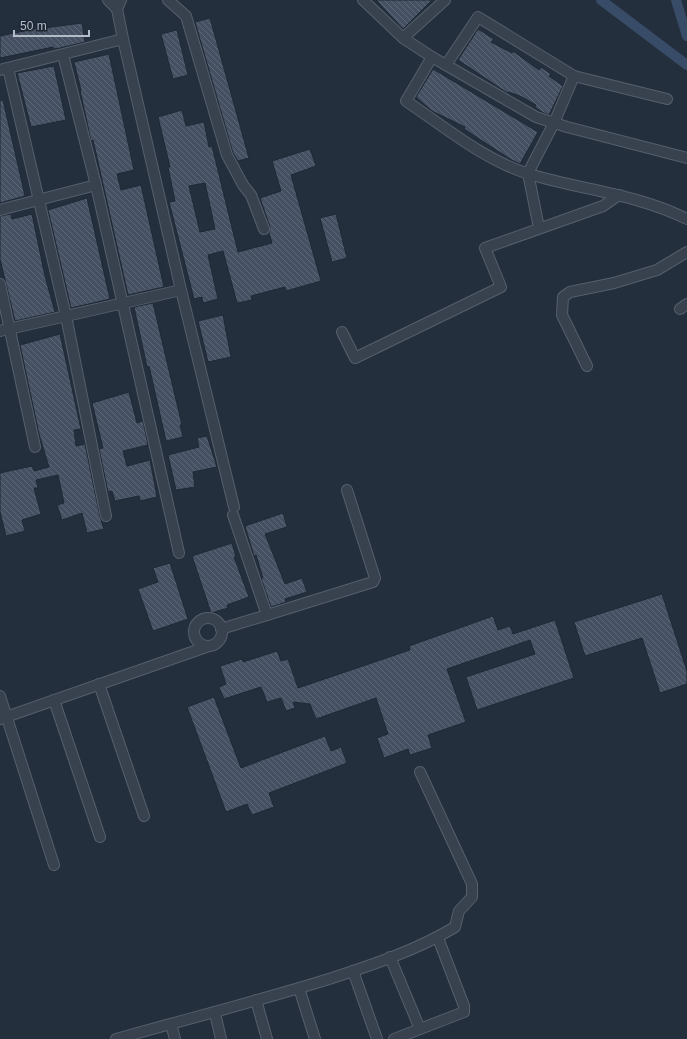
<svg xmlns="http://www.w3.org/2000/svg" width="687" height="1039" viewBox="0 0 687 1039" font-family="Arial,sans-serif">
	<defs>
		<pattern id="building-back-hatch" width="6" height="6" patternUnits="userSpaceOnUse"><rect width="6" height="6" fill="#455162"/><path d="M-1 5l2 2M0 0l6 6M5-1l2 2" fill="none" stroke="#5d6877"/></pattern>
	</defs>
	<rect width="100%" height="100%" fill="#242f3e"/>
	<g fill="none" stroke-linecap="round" stroke-linejoin="round">
		<g stroke="#394c67" stroke-width="10">
			<polyline points="601,0 687,65"/>
			<polyline points="676,0 687,36"/>
		</g>
	</g>
	<g fill="url(#building-back-hatch)" stroke="#1f2835" fill-rule="evenodd">
		<polygon points="376,0 432,0 403,29"/>
		<polygon points="210,18 249,158 238,161 233,153 195,22"/>
		<polygon points="82,23 85,42 60,48 54,49 53,47 0,58 0,36 44,27 44,28"/>
		<polygon points="478,29 494,39 491,42 512,53 513,51 539,70 541,67 551,74 549,76 563,86 549,115 542,112 535,107 536,105 522,97 509,92 508,93 506,92 458,60"/>
		<polygon points="177,30 188,75 173,79 161,34"/>
		<polygon points="109,54 134,170 117,174 121,190 141,185 164,287 128,295 93,140 91,141 80,90 81,90 74,62"/>
		<polygon points="54,66 66,120 31,127 17,73"/>
		<polygon points="433,69 538,132 520,164 510,159 464,129 465,127 432,111 416,97"/>
		<polygon points="0,100 3,100 25,196 0,203"/>
		<path d="M 182,110 L 186,126 L 204,122 L 209,147 L 212,146 L 238,252 L 272,243 L 269,233 L 270,227 L 260,198 L 281,191 L 272,161 L 310,149 L 316,166 L 291,175 L 321,281 L 286,291 L 285,287 L 251,296 L 252,300 L 237,303 L 223,251 L 208,255 L 218,299 L 203,303 L 202,297 L 194,299 L 169,202 L 175,201 L 168,167 L 170,167 L 158,117 ZM 205,183 L 215,229 L 200,232 L 189,186 Z"/>
		<polygon points="87,198 110,299 71,308 48,210"/>
		<polygon points="11,214 12,219 32,214 45,276 55,312 15,321 0,259 0,216"/>
		<polygon points="336,214 347,258 332,262 320,218"/>
		<polygon points="153,303 182,425 180,425 183,437 166,441 149,366 147,367 134,307"/>
		<polygon points="223,315 231,357 208,362 198,321"/>
		<polygon points="60,334 81,429 74,430 76,446 85,444 100,517 104,529 87,533 82,513 62,520 57,505 64,503 58,475 36,480 38,488 34,488 41,514 22,520 25,531 6,536 0,512 0,473 32,466 34,471 49,467 39,434 20,345"/>
		<polygon points="129,392 137,423 143,421 148,445 123,451 127,466 150,460 157,497 140,501 139,496 115,501 112,491 108,492 99,449 103,448 92,403"/>
		<polygon points="207,436 217,467 193,472 195,487 176,490 168,455 199,447 197,438"/>
		<polygon points="283,513 287,527 265,534 285,584 302,578 307,592 285,599 286,602 271,607 261,578 263,578 256,555 254,556 245,526"/>
		<polygon points="232,543 236,557 234,557 249,597 227,605 228,608 211,613 192,556"/>
		<polygon points="170,563 188,619 153,631 138,589 158,582 153,568"/>
		<polygon points="662,594 687,671 687,684 660,693 642,638 585,656 574,622"/>
		<polygon points="493,616 498,630 510,626 513,634 555,620 574,678 477,710 466,677 535,654 530,640 447,669 466,722 428,735 432,748 410,755 408,749 384,758 377,738 388,734 376,698 316,719 310,704 293,702 295,708 286,711 281,698 267,702 261,687 224,699 219,687 226,684 220,666 242,659 243,662 277,651 281,661 288,659 298,688 410,650 409,646"/>
		<polygon points="214,697 241,768 325,736 331,751 341,747 347,763 269,793 274,807 252,815 247,804 226,812 187,707"/>
	</g>
	<g fill="none" stroke-linecap="round" stroke-linejoin="round">
		<g stroke="#565f6c" stroke-width="12">
			<g id="minor">
				<polyline points="108,0 117,9"/>
				<polyline points="121,0 117,9 123,39 181,290 234,507"/>
				<polyline points="168,0 186,16 227,155 243,185 251,195 264,229"/>
				<polyline points="363,0 403,38 432,57 536,117 567,127 687,158"/>
				<polyline points="403,38 445,0"/>
				<polyline points="63,55 96,185 179,553"/>
				<path d="M 432,57 L 406,101 C 445,127 484,160 529,174 C 582,190 637,194 687,219"/>
				<polyline points="446,65 478,17 574,76 667,99"/>
				<polyline points="8,68 66,316 106,516"/>
				<polyline points="0,70 123,39"/>
				<polyline points="0,210 96,185"/>
				<polyline points="539,228 528,173 554,123 574,76"/>
				<polyline points="0,284 35,447"/>
				<polyline points="680,309 687,304"/>
				<polyline points="0,331 181,290"/>
				<polyline points="342,332 355,358 501,287 485,248 603,206 619,195"/>
				<polyline points="587,366 562,315 563,297 570,292 614,283 657,270 687,252"/>
				<polyline points="267,615 373,582 375,578 347,490"/>
				<circle cx="208" cy="632" r="14"/>
				<polyline points="221,629 267,615 233,515"/>
				<polyline points="99,684 144,816"/>
				<polyline points="0,696 54,865"/>
				<polyline points="54,700 100,837"/>
				<polyline points="0,719 209,646"/>
				<polyline points="390,957 420,1029"/>
				<polyline points="353,971 377,1039"/>
				<polyline points="299,988 315,1039"/>
				<polyline points="256,1000 267,1039"/>
				<polyline points="215,1013 221,1039"/>
				<polyline points="171,1024 175,1039"/>
				<path d="M 116,1039 C 187,1019 258,1001 329,979 C 372,965 417,950 455,927 L 459,911 L 472,897 L 472,884 L 420,772"/>
				<polyline points="394,1039 464,1012 464,1006 438,938"/>
			</g>
		</g>
		<use href="#minor" stroke="#38414e" stroke-width="10"/>
	</g>
	<path d="M14 30v6h75v-6" fill="none" stroke="#b4bcc9" stroke-width="2"/>
	<text x="20" y="30" font-size="12" fill="#b4bcc9" stroke="#1d2633" stroke-width="3" paint-order="stroke">50 m</text>
</svg>
